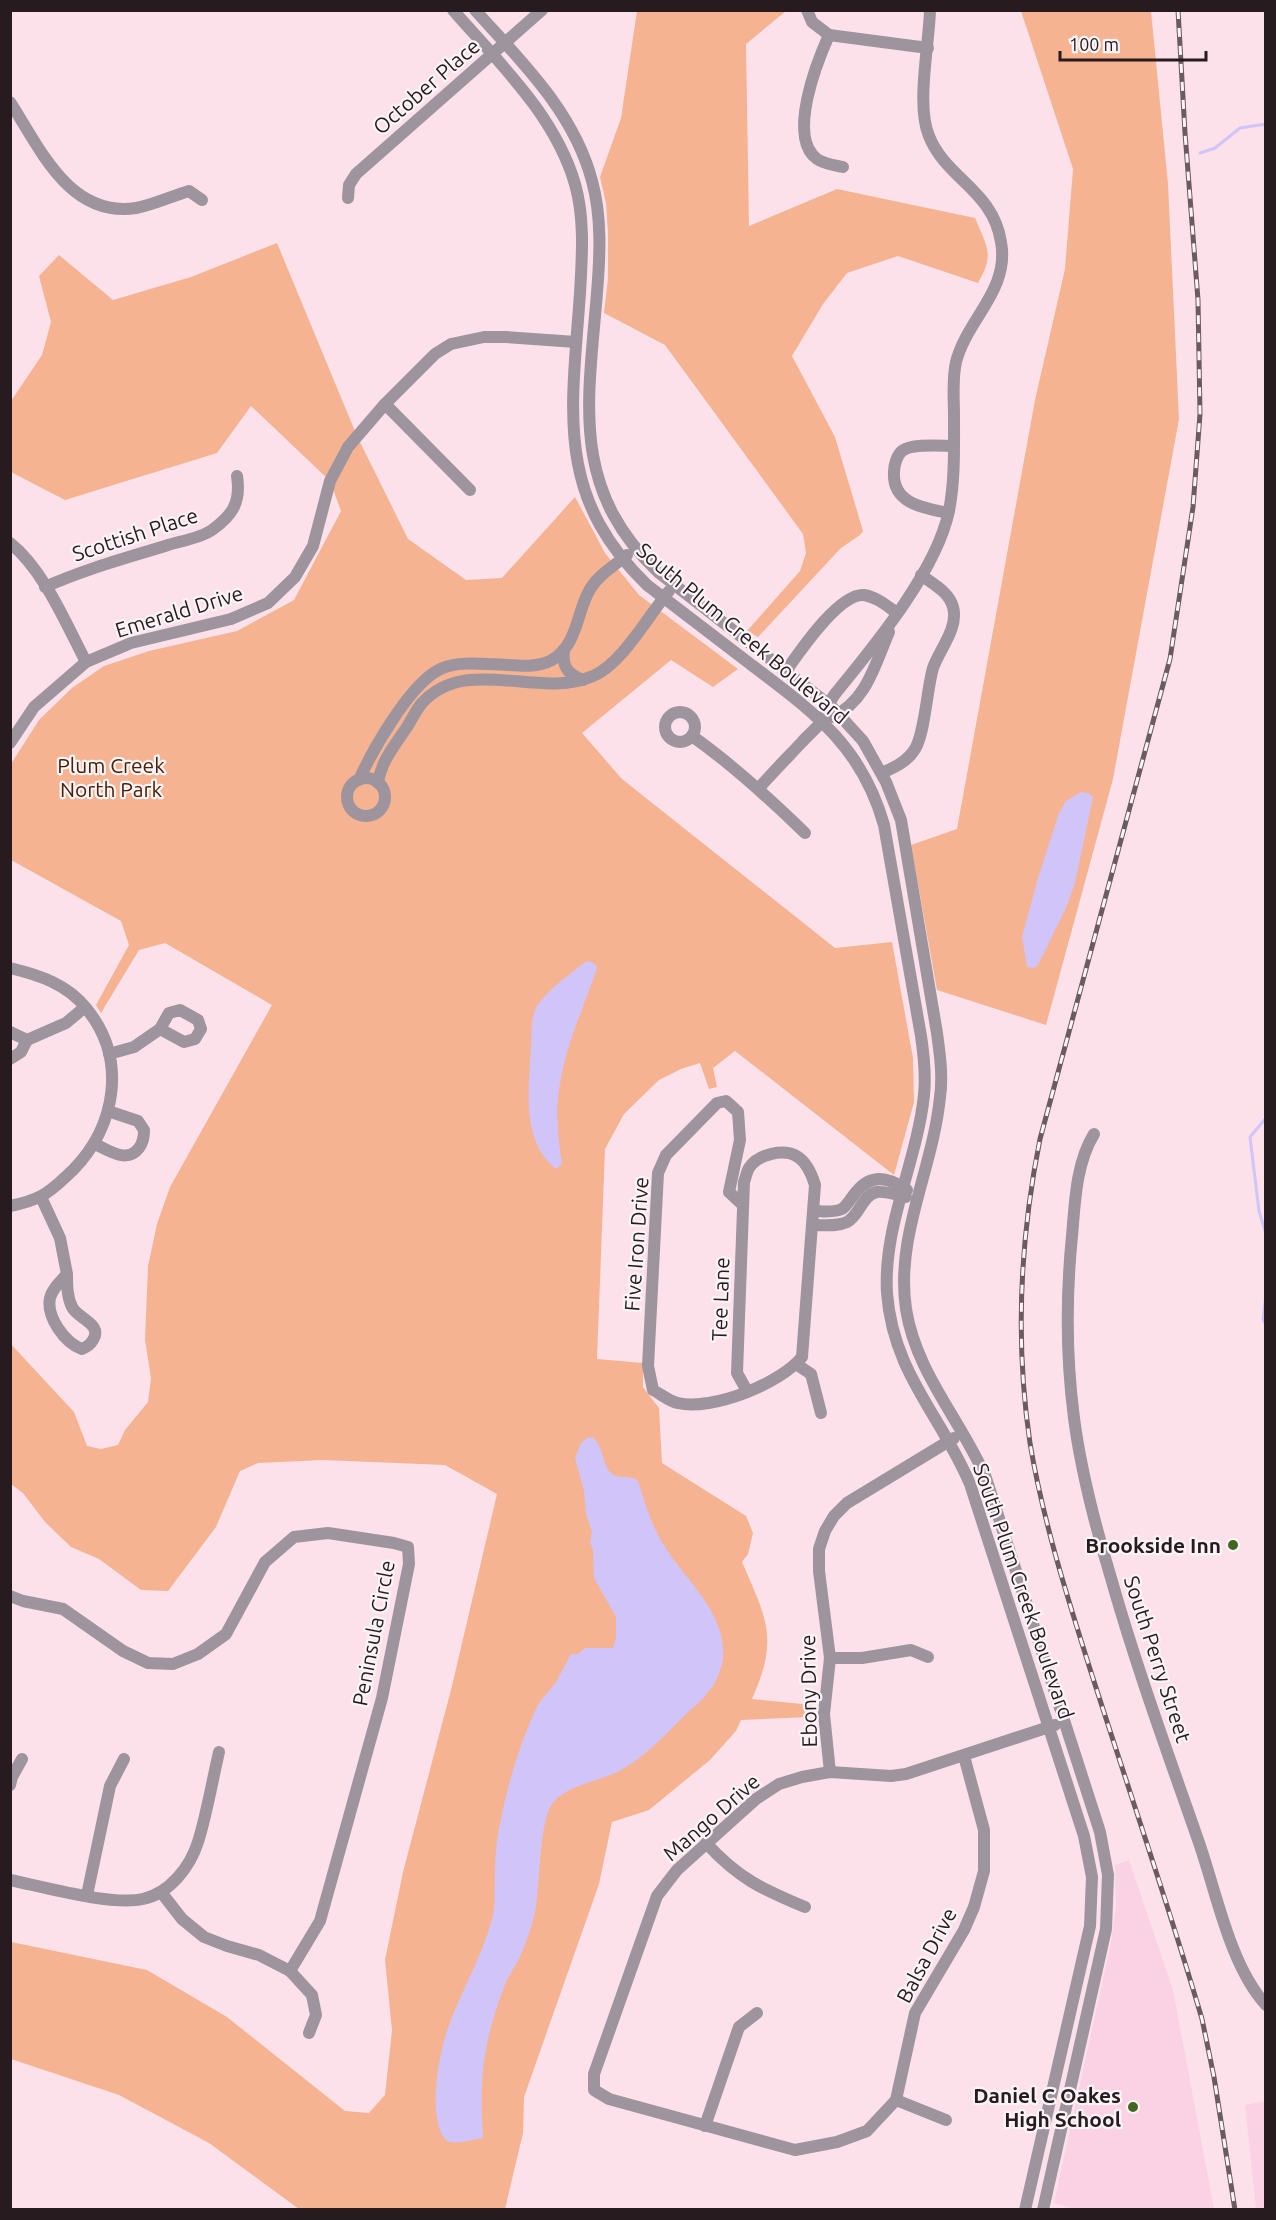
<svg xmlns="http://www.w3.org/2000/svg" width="1276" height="2220" viewBox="0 0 1276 2220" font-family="Ubuntu,sans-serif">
	<rect width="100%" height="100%" fill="#fce1eb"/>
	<g fill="#fbd2e3">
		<polygon points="1129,1860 1173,1990 1214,2209 1078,2210 1054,2203 1111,1943 1116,1906 1115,1865"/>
		<polygon points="1265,2101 1265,2209 1256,2209 1245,2105"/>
	</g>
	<g fill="#f6b391">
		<path d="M 637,11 L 786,11 L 746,44 L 749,226 L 837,189 L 975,218 C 987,247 995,254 978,283 L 898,256 L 847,273 L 823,304 L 792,356 L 835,437 L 863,531 L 860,535 L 841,548 L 758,637 L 747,631 L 800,571 L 806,553 L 803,534 L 665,345 L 604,313 L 608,278 L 608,233 L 606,203 L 600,177 L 621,118 Z"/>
		<polygon points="1021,11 1151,11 1168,184 1179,419 1113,779 1046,1025 937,990 911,845 957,829 1035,400 1065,269 1073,169"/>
		<path d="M 277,243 L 357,436 L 408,539 L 466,580 L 502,578 L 575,497 L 605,553 L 639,595 L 738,669 L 713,687 L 671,660 L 582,733 L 622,779 L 835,948 L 892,942 L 913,1058 L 914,1102 L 894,1175 L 735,1051 L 713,1068 L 717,1087 L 709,1089 L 700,1063 L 681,1069 L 659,1080 L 624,1114 L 605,1149 L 597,1359 L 643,1363 L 643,1387 L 659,1408 L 662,1463 L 746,1516 L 753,1533 L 748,1554 L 742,1562 C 767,1620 779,1638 752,1699 L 812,1705 L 809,1717 L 741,1720 L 736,1731 L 710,1760 L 649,1810 L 612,1822 L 599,1884 L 524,2097 L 523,2133 L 505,2209 L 299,2209 L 209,2143 L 119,2095 L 11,2059 L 11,1942 L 147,1970 L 227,2017 L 345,2111 L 369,2113 L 385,2095 L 392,2030 L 385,1960 L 403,1872 L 452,1686 L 497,1494 L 445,1465 L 323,1460 L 258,1463 L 240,1471 L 216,1527 L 168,1591 L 141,1590 L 99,1559 L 71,1547 L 45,1522 L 23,1493 L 11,1484 L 10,1343 L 74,1412 L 87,1446 L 101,1449 L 118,1445 L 125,1430 L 148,1402 L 151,1378 L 145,1340 L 148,1266 L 157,1224 L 170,1187 L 272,1005 L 165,943 L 139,950 L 101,1013 L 96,1005 L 129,945 L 121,921 L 11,860 L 11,764 L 39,720 L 72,688 L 104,666 L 149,651 L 237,631 L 294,600 L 341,511 L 330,481 L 251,406 L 217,453 L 65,500 L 11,472 L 11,401 L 42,355 L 51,322 L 39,276 L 59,255 L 113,300 L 191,277 Z"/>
	</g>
	<g fill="#d0c4f9">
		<polygon points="1081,792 1088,793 1093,797 1075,883 1066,908 1038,965 1034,968 1027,967 1022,937 1038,878 1059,813 1066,801"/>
		<path d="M 590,961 L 596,965 L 597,968 C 584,1007 566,1044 560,1084 C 555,1111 558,1137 562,1164 L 556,1169 C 520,1140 529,1087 531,1047 C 532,1033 530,1019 537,1006 C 548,989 569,975 585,962 Z"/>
		<path d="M 592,1437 C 603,1444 602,1462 610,1472 C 617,1480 630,1474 638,1481 C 645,1503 651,1524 663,1544 C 684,1579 727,1613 723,1658 C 722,1667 718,1677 714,1684 C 707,1696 696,1705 686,1714 C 666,1734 646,1756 621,1770 C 600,1782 567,1784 552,1804 C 539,1823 540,1886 535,1912 C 531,1930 525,1946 517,1963 C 512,1971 507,1979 504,1987 C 483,2043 479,2079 483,2138 C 473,2139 451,2147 445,2139 C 427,2117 439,2053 448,2028 C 461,1991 482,1957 492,1919 C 496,1905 494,1892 495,1878 C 495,1860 496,1841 500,1824 C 507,1786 519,1746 535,1711 C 540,1699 549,1692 556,1682 C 561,1673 566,1663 571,1654 L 578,1654 L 585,1648 L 613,1648 L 616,1638 L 616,1617 L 594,1578 L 593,1550 L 590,1542 L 592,1532 L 586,1514 L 584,1491 L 575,1458 L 581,1443 L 587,1438 Z"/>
	</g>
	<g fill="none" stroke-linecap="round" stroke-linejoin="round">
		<g stroke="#d0c4f9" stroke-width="3">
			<polyline points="1200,153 1215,148 1240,128 1266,124"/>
			<polyline points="1266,1118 1250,1137 1259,1211 1266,1234"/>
			<polyline points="1266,1295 1263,1319 1266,1325"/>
		</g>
		<g stroke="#9d949e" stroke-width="12">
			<path d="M 453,10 C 499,63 555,115 575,184 C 585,219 582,257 580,293 C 572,410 554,495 647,585 C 681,611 715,637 749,663 C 812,711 861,744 884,825 L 921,1036 C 924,1056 926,1076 924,1095 C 917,1162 883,1225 887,1293 C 893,1373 941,1415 970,1484 L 1084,1836 L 1092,1877 L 1090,1926 L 1025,2210"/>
			<path d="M 475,10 C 521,61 574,112 592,181 C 602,217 600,256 597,293 C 588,403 570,488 658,572 L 832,707 L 863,741 L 886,782 L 901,820 L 937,1033 C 940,1055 943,1076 940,1097 C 933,1169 895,1236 906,1309 C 916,1373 961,1420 986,1478 L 1100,1832 L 1108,1875 L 1106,1929 L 1043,2210"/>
			<polyline points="807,10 812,22 829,35 928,48"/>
			<path d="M 829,35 C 817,62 787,137 817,159 C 824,164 834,165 843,167"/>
			<path d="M 10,102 C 40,148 69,218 136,208 C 153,205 172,196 189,191 L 202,200"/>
			<polyline points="348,198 349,185 356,174 542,10"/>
			<polyline points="385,404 470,490"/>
			<path d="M 948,513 C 924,508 892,504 894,472 C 894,465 897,455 902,451 C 912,443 941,446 954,446"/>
			<path d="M 10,543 C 44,570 66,624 86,662"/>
			<path d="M 45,587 C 85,569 127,558 168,545 C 181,541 201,538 212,530 C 233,515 241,502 237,476"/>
			<path d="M 564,650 C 562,666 567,674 583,680"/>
			<path d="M 786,671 C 800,651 839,593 864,595 C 877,597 887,606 897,613"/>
			<circle cx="680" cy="727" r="15"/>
			<path d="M 832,717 C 867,701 875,664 889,632"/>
			<path d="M 692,736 C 733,765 769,798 805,833"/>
			<polyline points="10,743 34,707 86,662 131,643 231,619 268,603 295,577 313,546 330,481 348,447 385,404 435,354 451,344 484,337 506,337 576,342"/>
			<path d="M 882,773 C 895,767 907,762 915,749 C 925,733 927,688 933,668 C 939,650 959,628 953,607 C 949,592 933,584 921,575"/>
			<circle cx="366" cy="797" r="19"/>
			<path d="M 359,780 C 373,749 407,690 435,672 C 450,662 471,663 488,664 C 508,664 534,670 552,660 C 577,645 576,616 588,593 C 596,576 613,567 627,555"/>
			<path d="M 378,783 C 381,761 395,745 407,727 C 412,719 416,710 422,703 C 467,654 539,700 593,676 C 622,664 648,616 669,591"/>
			<path d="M 759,788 C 773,772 788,757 802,742 C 808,735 816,729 821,722 C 826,713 828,703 835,694 C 874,646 936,572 949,511 C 955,480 954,448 954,416 C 954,398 952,380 956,362 C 967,319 1010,290 1001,242 C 993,190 946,179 929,136 C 916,105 929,46 930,10"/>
			<path d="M 10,968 C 39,975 67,984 86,1008 C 128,1059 116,1126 73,1170 C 63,1179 53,1190 41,1196 C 32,1201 20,1204 10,1206"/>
			<polyline points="10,1032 27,1040"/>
			<polyline points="109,1054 134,1047 160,1029 184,1042 195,1039 201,1029 198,1020 180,1010 169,1013 160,1029"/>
			<polyline points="10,1059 21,1052 27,1040 66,1023 85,1007"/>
			<path d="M 1094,1134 C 1076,1163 1075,1202 1072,1236 C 1066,1296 1066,1357 1074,1418 C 1081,1472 1095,1525 1111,1578 C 1136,1666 1167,1751 1197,1837 C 1216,1889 1229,1965 1266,2005"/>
			<path d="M 95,1144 C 108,1150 127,1164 139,1148 C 143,1143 144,1137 144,1130 L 138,1121 L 108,1111"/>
			<path d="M 41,1197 L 60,1238 L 67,1274 C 61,1281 52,1289 50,1298 C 46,1317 65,1343 82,1349 C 87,1347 90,1345 93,1340 C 103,1324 78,1319 72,1307 C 67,1297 67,1285 67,1274"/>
			<path d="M 743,1205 L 729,1192 L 740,1140 L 738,1112 L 726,1101 L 717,1103 L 666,1155 L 658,1173 L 648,1366 L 653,1390 C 661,1394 670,1402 678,1403 C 712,1411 780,1384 802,1357 L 815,1185 C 812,1175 807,1163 798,1157 C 784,1148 758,1154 749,1168 C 747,1171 746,1177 744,1182 L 737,1373 L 747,1391"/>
			<path d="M 814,1211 C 822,1211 834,1213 842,1209 C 848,1205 852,1196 857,1191 C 872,1173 890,1178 907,1190"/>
			<path d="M 813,1225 C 824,1225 836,1227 847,1222 C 860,1215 862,1195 877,1192 C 886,1191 897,1195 906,1197"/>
			<polyline points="796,1364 811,1374 821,1413"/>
			<polyline points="10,1596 23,1601 63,1609 123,1651 148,1663 173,1664 198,1654 226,1634 265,1562 294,1537 328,1533 394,1543 408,1547 409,1564 382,1698 320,1921 290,1971"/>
			<polyline points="830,1658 862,1658 911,1650 928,1657"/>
			<polyline points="964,1756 984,1830 984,1871 974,1907 964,1930 915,2013 896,2100 867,2131 837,2142 795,2150 609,2099 594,2090 594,2074 657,1896 677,1870 756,1799 779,1784 802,1777 830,1772 891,1776 906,1774 1055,1725"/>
			<polyline points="830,1772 824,1714 830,1658 819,1571 819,1549 825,1531 834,1516 847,1503 954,1438"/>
			<polyline points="10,1785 12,1777 22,1759"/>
			<path d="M 706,1843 C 739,1879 762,1889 805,1907"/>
			<path d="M 10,1880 C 44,1887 111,1906 143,1899 C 170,1893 190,1867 198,1842 C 207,1813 212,1782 219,1752"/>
			<polyline points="161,1892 182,1919 204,1937 227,1946 259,1955 290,1971 312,1995 316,2015 309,2033"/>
			<polyline points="87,1895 110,1786 124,1759"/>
			<polyline points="896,2100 946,2120"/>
			<polyline points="705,2126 739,2027 757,2013"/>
		</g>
		<g stroke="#6b5a60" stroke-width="5">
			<path id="rail" d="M 1178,10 L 1185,133 L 1198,300 L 1200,414 L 1193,507 L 1170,659 L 1040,1139 C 1020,1239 1015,1342 1030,1443 C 1043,1521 1067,1596 1091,1672 C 1128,1788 1168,1903 1202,2019 L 1214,2077 L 1235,2210"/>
		</g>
		<use href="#rail" stroke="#fbf4f7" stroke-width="3" stroke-dasharray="9" stroke-linecap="butt"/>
	</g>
	<g fill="#40661f" stroke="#fbf4f7" stroke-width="2">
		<circle cx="1233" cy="1545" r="6"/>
		<circle cx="1133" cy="2107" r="6"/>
	</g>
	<g text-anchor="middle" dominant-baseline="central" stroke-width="4.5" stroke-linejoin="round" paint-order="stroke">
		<g font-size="21" fill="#271b20" stroke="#fbf4f7">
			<text transform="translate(426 86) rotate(-41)">October Place</text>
			<text transform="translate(135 534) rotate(-18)">Scottish Place</text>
			<text transform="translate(179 611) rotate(-17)">Emerald Drive</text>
			<text transform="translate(743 633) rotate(40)">South Plum Creek Boulevard</text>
			<text transform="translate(636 1244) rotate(-86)">Five Iron Drive</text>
			<text transform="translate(720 1299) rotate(-88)">Tee Lane</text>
			<text transform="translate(1024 1591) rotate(71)">South Plum Creek Boulevard</text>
			<text transform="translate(373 1633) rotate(-79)">Peninsula Circle</text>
			<text transform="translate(1158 1659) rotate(72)">South Perry Street</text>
			<text transform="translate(808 1691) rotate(-91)">Ebony Drive</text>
			<text transform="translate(711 1817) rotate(-41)">Mango Drive</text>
			<text transform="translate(926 1955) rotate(-62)">Balsa Drive</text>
		</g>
		<g font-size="21" fill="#492006" stroke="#fbf4f7">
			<text x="111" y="765">Plum Creek<tspan x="111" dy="24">North Park</tspan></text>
		</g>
		<g font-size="21" font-weight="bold" fill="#271b20" stroke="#fbf4f7" text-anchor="end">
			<text x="1221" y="1545">Brookside Inn</text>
			<text x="1121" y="2095">Daniel C Oakes<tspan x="1121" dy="24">High School</tspan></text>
		</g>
	</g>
	<rect width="1276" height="2220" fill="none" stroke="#271b20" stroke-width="24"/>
	<path d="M1060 51v9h146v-9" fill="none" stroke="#271b20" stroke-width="3"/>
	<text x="1069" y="51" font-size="18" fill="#271b20" stroke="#fbf4f7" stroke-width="4.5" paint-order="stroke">100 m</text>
</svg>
